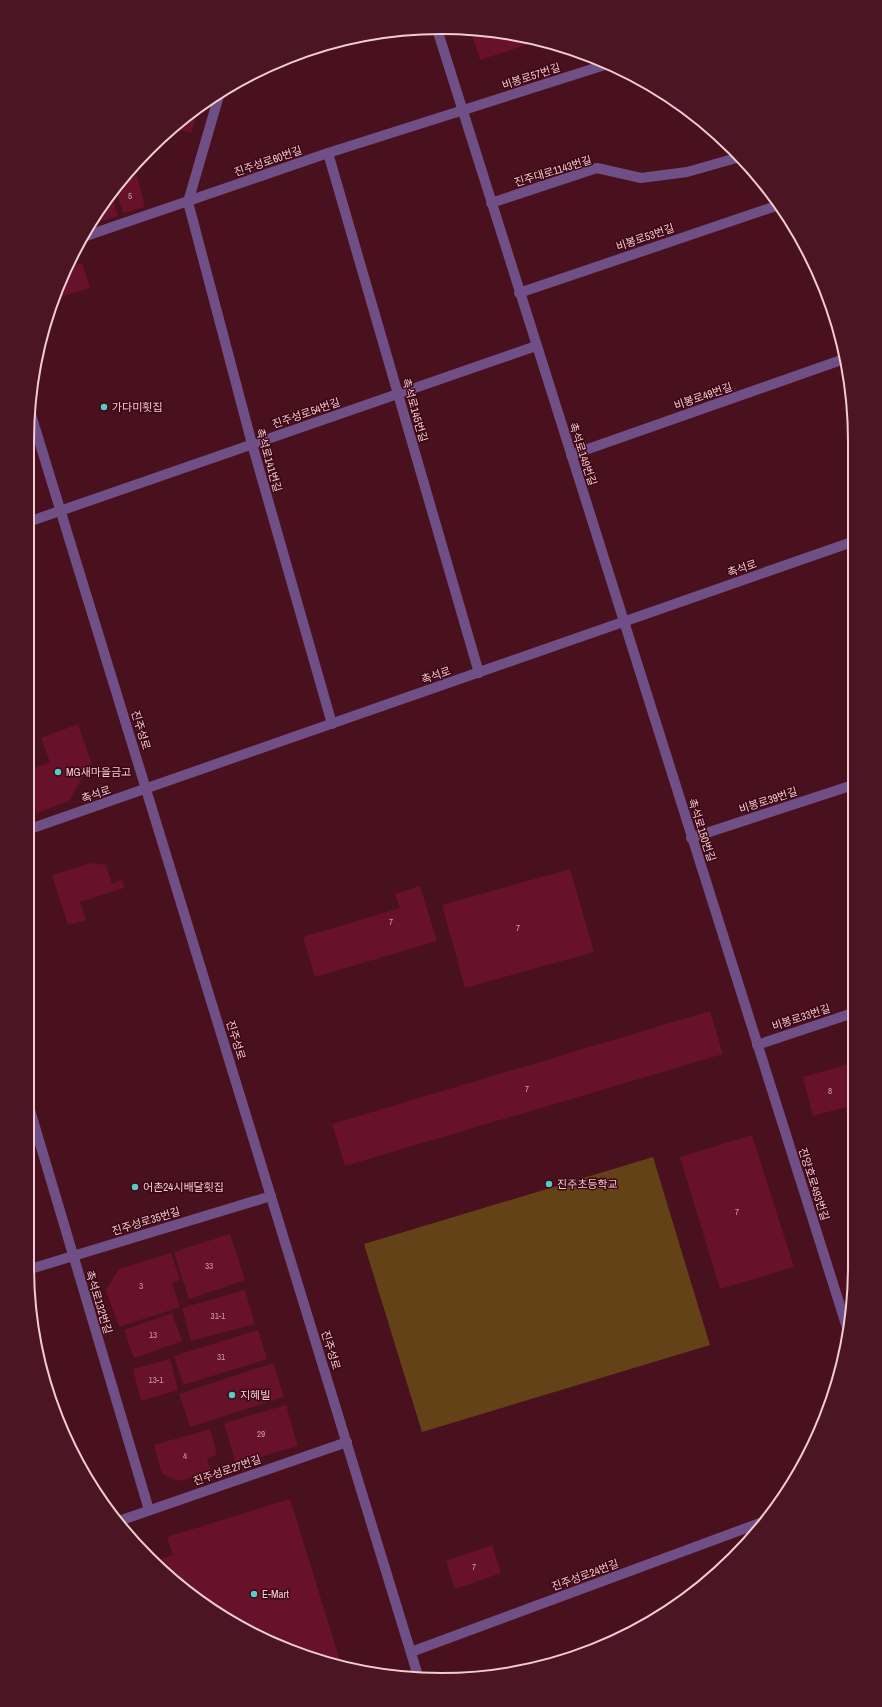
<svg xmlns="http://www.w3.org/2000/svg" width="882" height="1707" viewBox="0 0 882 1707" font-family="'Archivo Narrow','Noto Sans KR',sans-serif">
	<rect width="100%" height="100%" fill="#49111e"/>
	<polygon fill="#634217" points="653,1157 710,1345 422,1432 364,1244"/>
	<g fill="#68112a">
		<polygon points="470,28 541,40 480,60"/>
		<polygon points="199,108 191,133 174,128 168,130"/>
		<polygon points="137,176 145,207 123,213 115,186 121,180"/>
		<polygon points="111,192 118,216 91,224"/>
		<polygon points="82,263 90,288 54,299 66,268"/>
		<polygon points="78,724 91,762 69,801 37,813 27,787 28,771 50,762 41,738"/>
		<polygon points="91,863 106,865 112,884 122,880 124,888 80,902 86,920 68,925 52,875"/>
		<polygon points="570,869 594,952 465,988 442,905"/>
		<polygon points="420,886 437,941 315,977 303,937 400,908 395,894"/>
		<polygon points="710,1011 723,1054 345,1166 332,1124"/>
		<polygon points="853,1063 854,1105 813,1116 803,1077"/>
		<polygon points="752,1135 794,1267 720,1289 680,1157"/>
		<polygon points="230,1234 245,1280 189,1299 174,1252"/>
		<polygon points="171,1253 180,1280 172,1283 180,1307 119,1327 106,1290 119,1269"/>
		<polygon points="245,1290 255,1324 191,1341 182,1308"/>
		<polygon points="172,1313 182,1341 134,1358 124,1330"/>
		<polygon points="258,1330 267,1359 183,1385 174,1356"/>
		<polygon points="170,1359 178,1390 141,1401 133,1369"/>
		<polygon points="273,1363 284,1397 190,1427 179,1394"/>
		<polygon points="286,1405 298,1446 236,1464 224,1423"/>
		<polygon points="210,1429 217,1455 207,1458 211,1472 179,1481 162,1474 154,1445"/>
		<polygon points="290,1499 342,1667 282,1648 211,1610 168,1577 153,1562 173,1555 167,1537"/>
		<polygon points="492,1545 501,1573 455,1589 446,1561"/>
	</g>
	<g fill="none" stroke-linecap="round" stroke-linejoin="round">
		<polyline stroke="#704f87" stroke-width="10" points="491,203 597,168 641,178 687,172 740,157"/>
		<g stroke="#704f87" stroke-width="10">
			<polyline points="437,29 848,1331"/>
			<polyline points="220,92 188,202 252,444 332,724"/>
			<polyline points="328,153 479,673"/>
			<polyline points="83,237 328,153 608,64"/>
			<polyline points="519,293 779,205"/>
			<polyline points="571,455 844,359"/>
			<polyline points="28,522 536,346"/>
			<polyline points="691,838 853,785"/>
			<polyline points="757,1045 853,1013"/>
			<polyline points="27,1100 149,1510"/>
			<polyline points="27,1270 271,1196"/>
			<polyline points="116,1522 347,1442"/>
			<polyline points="411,1652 768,1520"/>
		</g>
		<g stroke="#704f87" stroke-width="10">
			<polyline points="29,408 419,1679"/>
			<polyline points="27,830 852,542"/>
		</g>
	</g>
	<g fill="#54cdc7" stroke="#3d0515" stroke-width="1.5">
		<circle cx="104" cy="407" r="4"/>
		<circle cx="58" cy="772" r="4"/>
		<circle cx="549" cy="1184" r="4"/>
		<circle cx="135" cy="1187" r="4"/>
		<circle cx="232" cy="1395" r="4"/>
		<circle cx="254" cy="1594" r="4"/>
	</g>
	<g text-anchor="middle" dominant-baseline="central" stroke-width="3" stroke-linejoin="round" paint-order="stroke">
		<g font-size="9" fill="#cf9da6">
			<text x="130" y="196">5</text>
			<text x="391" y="922">7</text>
			<text x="518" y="928">7</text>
			<text x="527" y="1089">7</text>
			<text x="830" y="1091">8</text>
			<text x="737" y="1212">7</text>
			<text x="209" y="1266">33</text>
			<text x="141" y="1286">3</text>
			<text x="218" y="1316">31-1</text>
			<text x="153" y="1335">13</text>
			<text x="221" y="1357">31</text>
			<text x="156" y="1380">13-1</text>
			<text x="261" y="1434">29</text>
			<text x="185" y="1456">4</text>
			<text x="474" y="1567">7</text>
		</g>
		<g font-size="11" fill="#f1ccd0" stroke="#3d0515">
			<text transform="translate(531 76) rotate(-18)">비봉로57번길</text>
			<text transform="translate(268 161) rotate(-19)">진주성로60번길</text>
			<text transform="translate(553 171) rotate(-17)">진주대로1143번길</text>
			<text transform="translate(645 237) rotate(-19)">비봉로53번길</text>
			<text transform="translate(703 396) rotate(-19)">비봉로49번길</text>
			<text transform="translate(415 410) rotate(74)">촉석로145번길</text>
			<text transform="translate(306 413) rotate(-19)">진주성로54번길</text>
			<text transform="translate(583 454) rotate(72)">촉석로149번길</text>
			<text transform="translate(269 460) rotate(74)">촉석로141번길</text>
			<text transform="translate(742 568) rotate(-19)">촉석로</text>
			<text transform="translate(436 675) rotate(-19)">촉석로</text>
			<text transform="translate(141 730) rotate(73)">진주성로</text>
			<text transform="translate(96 794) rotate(-19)">촉석로</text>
			<text transform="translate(768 800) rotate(-18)">비봉로39번길</text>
			<text transform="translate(702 830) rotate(72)">촉석로150번길</text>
			<text transform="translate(801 1017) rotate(-18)">비봉로33번길</text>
			<text transform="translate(236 1040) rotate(73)">진주성로</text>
			<text transform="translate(814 1184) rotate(72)">진양호로493번길</text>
			<text transform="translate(146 1221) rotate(-17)">진주성로35번길</text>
			<text transform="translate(99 1302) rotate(73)">촉석로132번길</text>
			<text transform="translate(331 1350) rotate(73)">진주성로</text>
			<text transform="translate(227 1470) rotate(-19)">진주성로27번길</text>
			<text transform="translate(585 1575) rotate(-20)">진주성로24번길</text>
		</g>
		<g font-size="11" fill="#f1ccd0" stroke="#3d0515" text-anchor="start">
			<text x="112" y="407">가다미횟집</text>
			<text x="66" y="772">MG새마을금고</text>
			<text x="557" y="1184">진주초등학교</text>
			<text x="143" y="1187">어촌24시배달횟집</text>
			<text x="240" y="1395">지혜빌</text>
			<text x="262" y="1594">E-Mart</text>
		</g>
	</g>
	<path d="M0 0H882V1707H0ZM441 34H441A407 407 0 0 1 848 441V1266A407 407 0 0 1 441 1673H441A407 407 0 0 1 34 1266V441A407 407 0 0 1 441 34Z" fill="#4b1524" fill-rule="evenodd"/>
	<path fill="none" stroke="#f1ccd0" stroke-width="2" d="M441 34H441A407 407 0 0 1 848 441V1266A407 407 0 0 1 441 1673H441A407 407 0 0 1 34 1266V441A407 407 0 0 1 441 34Z"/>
</svg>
